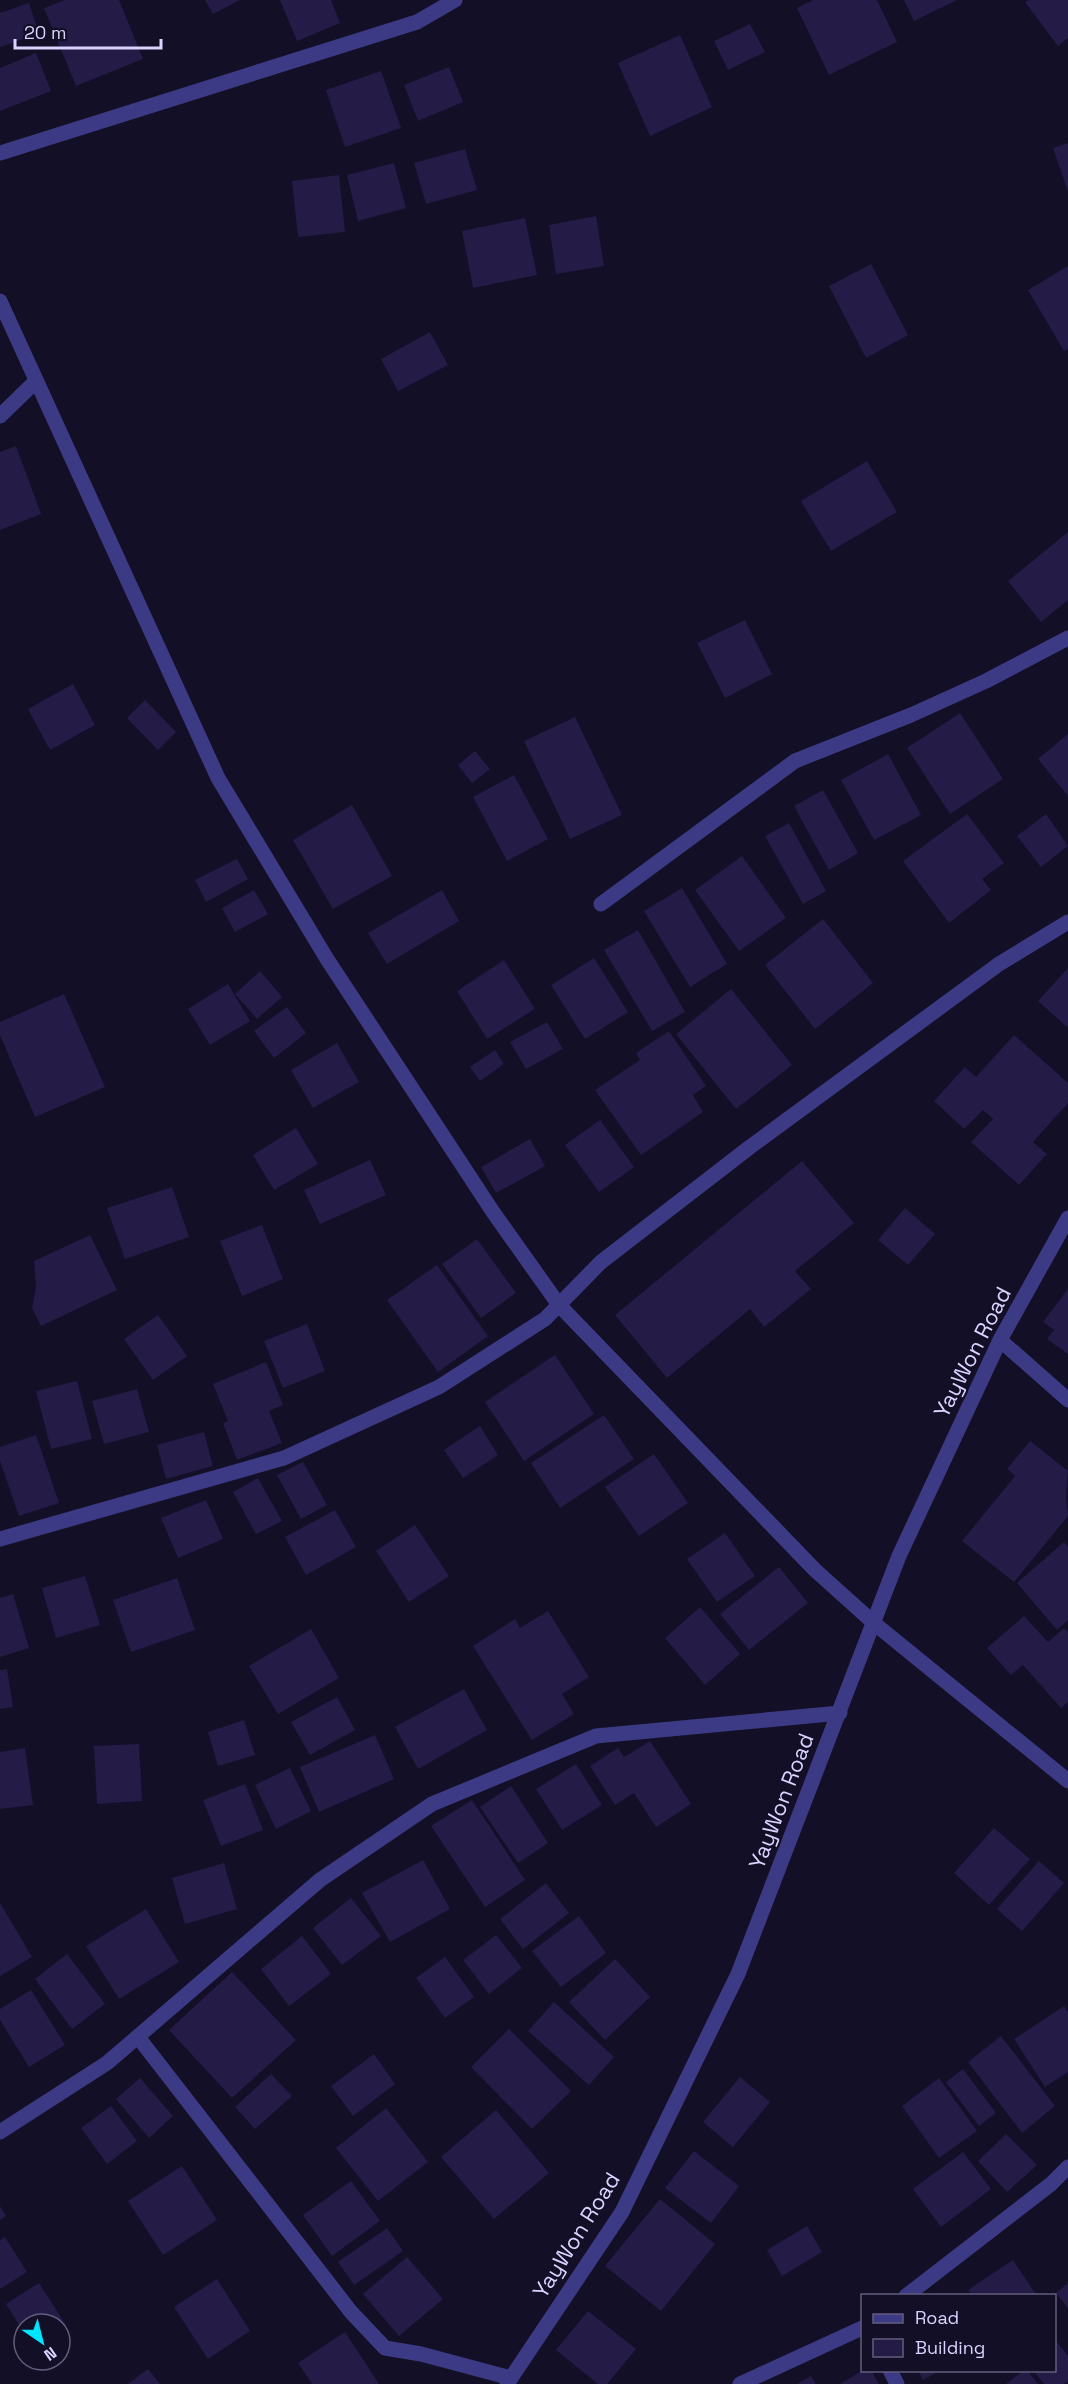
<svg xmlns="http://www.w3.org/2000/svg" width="1068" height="2384" viewBox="0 0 1068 2384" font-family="'Space Grotesk',sans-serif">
	<rect width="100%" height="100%" fill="#130f26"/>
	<g fill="#241b47">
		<polygon points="65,0 119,0 143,59 76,86 44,8"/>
		<polygon points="205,0 240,0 213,14"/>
		<polygon points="280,0 331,0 340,23 297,41"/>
		<polygon points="813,0 877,0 897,42 829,75 797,8"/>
		<polygon points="904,0 957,0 914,21"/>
		<polygon points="1029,0 1068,0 1068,38 1058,46 1025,2"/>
		<polygon points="29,3 39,34 0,47 0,13"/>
		<polygon points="750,24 765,52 728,70 714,41"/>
		<polygon points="680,35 712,107 650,136 618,63"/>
		<polygon points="36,53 51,91 0,111 0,68"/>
		<polygon points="449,67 463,102 418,121 404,85"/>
		<polygon points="381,71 401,128 345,147 326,90"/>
		<polygon points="1068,143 1068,192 1053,148"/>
		<polygon points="465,149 477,190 426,204 414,163"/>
		<polygon points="394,163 406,208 358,221 347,175"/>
		<polygon points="339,175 345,232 298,237 292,181"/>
		<polygon points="596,216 604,266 556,274 549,225"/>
		<polygon points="525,218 537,275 473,288 462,231"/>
		<polygon points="871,264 908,335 866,358 829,286"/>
		<polygon points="1068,266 1068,349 1064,351 1028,290"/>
		<polygon points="430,332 448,365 398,391 381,359"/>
		<polygon points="16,446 41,514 0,530 0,452"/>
		<polygon points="867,461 897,512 831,551 801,501"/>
		<polygon points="1068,532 1068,600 1041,622 1008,581"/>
		<polygon points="745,620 772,674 725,698 697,643"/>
		<polygon points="73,684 95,725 50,750 28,709"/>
		<polygon points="145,700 176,732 158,750 127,718"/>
		<polygon points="960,713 1003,779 950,814 907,748"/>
		<polygon points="575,717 622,815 570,839 524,741"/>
		<polygon points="1068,734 1068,796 1038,759"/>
		<polygon points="475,751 490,769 472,783 458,765"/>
		<polygon points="888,754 921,815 874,840 841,780"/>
		<polygon points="514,775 548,839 507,861 473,797"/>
		<polygon points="823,790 858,853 829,870 794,806"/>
		<polygon points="352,805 392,876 333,909 293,840"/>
		<polygon points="967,814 1004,863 982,879 991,890 949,923 903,861"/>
		<polygon points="1046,814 1068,846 1041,867 1017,836"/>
		<polygon points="789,823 826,891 803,904 765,836"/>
		<polygon points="742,856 786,918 739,951 695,890"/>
		<polygon points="237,859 248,879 206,902 195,880"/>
		<polygon points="682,888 727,964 690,987 644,911"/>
		<polygon points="254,890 268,914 235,932 222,908"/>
		<polygon points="442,890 459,921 387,964 368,933"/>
		<polygon points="823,919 873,983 815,1029 765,965"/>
		<polygon points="638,930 685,1012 652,1031 604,950"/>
		<polygon points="594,958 628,1012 585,1039 551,985"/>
		<polygon points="504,960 535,1009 487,1039 457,991"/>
		<polygon points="1068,968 1068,1026 1067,1027 1038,1001"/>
		<polygon points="260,971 282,997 257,1019 235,994"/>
		<polygon points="228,984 250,1021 210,1045 188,1009"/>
		<polygon points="731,989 792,1065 736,1109 676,1034"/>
		<polygon points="64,994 105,1087 35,1117 0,1035 0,1022"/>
		<polygon points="287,1007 306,1033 274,1058 254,1031"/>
		<polygon points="547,1022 563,1049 526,1069 510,1042"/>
		<polygon points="669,1031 706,1086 693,1095 703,1112 641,1155 595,1090 640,1060 636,1053"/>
		<polygon points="1014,1035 1068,1083 1068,1103 1033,1142 1047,1154 1019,1185 971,1142 993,1119 983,1110 964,1129 934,1101 965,1067 976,1077"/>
		<polygon points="337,1043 359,1082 313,1108 291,1070"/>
		<polygon points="495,1050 504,1064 480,1081 470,1067"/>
		<polygon points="600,1120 634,1167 599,1192 565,1145"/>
		<polygon points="296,1128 318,1164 274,1190 253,1155"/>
		<polygon points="530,1139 545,1166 496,1193 481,1167"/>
		<polygon points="370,1160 386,1195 320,1224 304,1190"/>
		<polygon points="802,1161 854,1223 795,1271 811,1289 764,1327 750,1309 667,1378 615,1315"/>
		<polygon points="172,1187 189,1237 125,1259 107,1208"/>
		<polygon points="905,1208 935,1234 908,1265 878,1240"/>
		<polygon points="262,1225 283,1279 242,1296 220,1241"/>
		<polygon points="90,1235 117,1290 41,1326 32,1308 36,1288 34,1261"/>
		<polygon points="477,1239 516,1293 481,1318 442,1264"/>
		<polygon points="437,1265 488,1336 438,1372 387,1300"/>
		<polygon points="1068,1289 1068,1354 1047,1339 1054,1330 1043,1322"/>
		<polygon points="158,1315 187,1356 153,1380 124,1339"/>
		<polygon points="307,1324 325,1371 283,1388 264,1341"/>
		<polygon points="555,1355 594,1414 524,1461 485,1402"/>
		<polygon points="266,1362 283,1405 269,1411 282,1443 237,1460 223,1423 228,1421 213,1384"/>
		<polygon points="77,1381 92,1439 51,1449 36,1391"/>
		<polygon points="137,1389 149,1432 104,1444 92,1401"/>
		<polygon points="604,1415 634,1459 560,1508 531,1463"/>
		<polygon points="480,1426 498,1455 463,1478 444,1450"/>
		<polygon points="204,1432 213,1466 166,1479 157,1445"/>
		<polygon points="36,1435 59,1503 19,1516 0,1461 0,1447"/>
		<polygon points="1030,1441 1068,1471 1066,1497 1068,1516 1014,1582 962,1541 1015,1476 1007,1469"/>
		<polygon points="654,1454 688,1503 639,1536 605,1487"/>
		<polygon points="303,1462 327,1505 301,1519 277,1475"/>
		<polygon points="258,1478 282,1521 256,1534 233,1492"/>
		<polygon points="206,1500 223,1539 178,1558 161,1518"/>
		<polygon points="335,1510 356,1547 306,1575 285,1537"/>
		<polygon points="415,1525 449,1576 409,1602 376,1551"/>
		<polygon points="725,1533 755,1576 717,1602 687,1559"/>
		<polygon points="1064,1542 1068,1547 1068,1620 1057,1630 1017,1583"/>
		<polygon points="779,1567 808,1603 749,1650 720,1614"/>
		<polygon points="85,1576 100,1625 56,1638 42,1588"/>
		<polygon points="177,1578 195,1630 131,1652 113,1600"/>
		<polygon points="13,1594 29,1648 0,1657 0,1598"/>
		<polygon points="700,1607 740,1654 705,1685 665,1638"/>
		<polygon points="548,1611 589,1677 562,1694 574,1714 532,1740 473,1646 515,1619 520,1628"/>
		<polygon points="1024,1616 1048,1642 1064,1628 1068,1632 1068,1702 1061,1708 1023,1665 1011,1675 987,1648"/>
		<polygon points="311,1629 339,1678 278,1714 249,1666"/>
		<polygon points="7,1669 13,1707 0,1709 0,1670"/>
		<polygon points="464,1689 487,1730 418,1769 395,1727"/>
		<polygon points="337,1697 355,1730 310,1755 291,1722"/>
		<polygon points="244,1720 255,1755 218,1766 208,1732"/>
		<polygon points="375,1735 394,1779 319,1812 300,1767"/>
		<polygon points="650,1741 691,1804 656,1827 634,1793 615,1805 590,1766 618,1748 624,1757"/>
		<polygon points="139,1744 142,1801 97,1804 94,1746"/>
		<polygon points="25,1748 33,1805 0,1809 0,1752"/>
		<polygon points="576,1764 602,1805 562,1830 536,1789"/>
		<polygon points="290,1768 311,1811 276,1829 255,1785"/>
		<polygon points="245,1784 263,1830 221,1846 203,1800"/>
		<polygon points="511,1786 548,1843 518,1863 480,1807"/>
		<polygon points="472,1800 525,1880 485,1907 431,1826"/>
		<polygon points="994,1828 1030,1859 989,1905 954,1873"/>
		<polygon points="423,1860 450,1909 390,1942 362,1893"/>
		<polygon points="1039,1861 1064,1883 1022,1931 997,1909"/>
		<polygon points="224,1863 237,1909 185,1924 172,1878"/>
		<polygon points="546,1883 569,1913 523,1949 500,1919"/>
		<polygon points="351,1898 381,1936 342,1965 313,1928"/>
		<polygon points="0,1903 32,1957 0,1976"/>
		<polygon points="146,1909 179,1962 119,1999 86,1946"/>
		<polygon points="579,1916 606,1953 561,1987 532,1951"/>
		<polygon points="496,1935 522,1968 489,1994 463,1960"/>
		<polygon points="302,1936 331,1974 289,2006 261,1969"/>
		<polygon points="67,1954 105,2004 72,2029 35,1979"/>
		<polygon points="445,1957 474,1997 445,2018 416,1978"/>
		<polygon points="615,1959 650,1997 605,2040 569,2002"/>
		<polygon points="232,1972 296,2040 232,2098 169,2030"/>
		<polygon points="31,1990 65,2045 29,2067 0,2020 0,2009"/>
		<polygon points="554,2002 614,2057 589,2085 528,2031"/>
		<polygon points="1064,2006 1068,2012 1068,2072 1045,2087 1014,2039"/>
		<polygon points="509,2029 571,2091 532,2129 471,2067"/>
		<polygon points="1001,2036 1055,2106 1022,2133 968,2062"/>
		<polygon points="374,2054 395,2084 353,2116 331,2086"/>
		<polygon points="963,2069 996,2113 979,2126 946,2082"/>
		<polygon points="271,2074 292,2096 255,2129 235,2107"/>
		<polygon points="740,2077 770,2102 733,2147 703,2122"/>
		<polygon points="140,2078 173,2116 149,2138 116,2099"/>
		<polygon points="939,2078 977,2131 939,2158 902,2106"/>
		<polygon points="111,2106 137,2141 107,2164 81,2128"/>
		<polygon points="386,2108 428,2162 378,2201 336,2148"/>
		<polygon points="496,2110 549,2173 494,2219 441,2157"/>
		<polygon points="1006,2134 1037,2165 1007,2192 978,2161"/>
		<polygon points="694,2151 739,2186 711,2223 665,2188"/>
		<polygon points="963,2152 991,2189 941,2227 913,2189"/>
		<polygon points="182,2166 217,2220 163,2255 128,2201"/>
		<polygon points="351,2181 380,2221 332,2256 303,2215"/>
		<polygon points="660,2199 715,2244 661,2311 605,2266"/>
		<polygon points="0,2206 6,2216 0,2220"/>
		<polygon points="807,2226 822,2252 782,2276 767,2250"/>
		<polygon points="387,2228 403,2251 354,2285 338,2262"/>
		<polygon points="5,2237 27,2272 0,2289 0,2240"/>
		<polygon points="407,2257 443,2299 399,2336 363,2294"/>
		<polygon points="1013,2260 1037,2296 972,2296 968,2290"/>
		<polygon points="217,2279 250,2331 208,2359 174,2307"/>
		<polygon points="39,2283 66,2325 60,2329 60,2324 24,2324 24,2333 6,2304"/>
		<polygon points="1068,2283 1068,2308 1056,2293"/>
		<polygon points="588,2311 636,2349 607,2384 598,2384 556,2350"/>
		<polygon points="345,2332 379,2384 312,2384 298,2363"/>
		<polygon points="1056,2341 1068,2356 1068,2381 1064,2384 1044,2384 1033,2370 1054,2370"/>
		<polygon points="148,2369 160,2384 128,2384"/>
		<polygon points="863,2370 871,2370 879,2384 840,2384"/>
		<polygon points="918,2370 941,2370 923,2380"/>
		<polygon points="1024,2370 1027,2370 1038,2384 1006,2384"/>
		<polygon points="811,2376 816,2384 797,2384"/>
	</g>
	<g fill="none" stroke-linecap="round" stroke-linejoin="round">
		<g stroke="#3d3a85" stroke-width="15">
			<polyline points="0,153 417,22 455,0"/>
			<polyline points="0,301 218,778 327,959 493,1212 559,1305 815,1570 875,1624 1068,1781"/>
			<polyline points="0,416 36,381"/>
			<polyline points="601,904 795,761 911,715 986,681 1068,638"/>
			<polyline points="1000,1340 1068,1400"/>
			<polyline points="0,1539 284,1458 439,1387 545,1319 601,1262 750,1147 999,964 1068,922"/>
			<polyline points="138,2037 351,2312 385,2348 421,2354 511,2378"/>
			<polyline points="0,2132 107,2063 320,1880 432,1804 596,1736 840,1713"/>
			<polyline points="906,2296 1051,2184 1068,2167"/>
			<polyline points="890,2370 897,2384"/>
			<polyline points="507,2384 622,2212 738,1974 899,1556 1000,1340 1068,1218"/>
			<polyline points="740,2384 862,2328"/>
		</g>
	</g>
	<g text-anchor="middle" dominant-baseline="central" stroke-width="4.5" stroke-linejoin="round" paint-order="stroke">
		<g font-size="22" fill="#d9d4ff" stroke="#130f26">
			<text transform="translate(972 1352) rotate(-63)">YayWon Road</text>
			<text transform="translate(781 1801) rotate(-69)">YayWon Road</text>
			<text transform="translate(576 2235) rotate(-58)">YayWon Road</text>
		</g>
	</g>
	<rect x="861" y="2294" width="195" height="78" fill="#130f26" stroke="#625e7d" stroke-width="1.5"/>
	<rect x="873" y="2314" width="30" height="9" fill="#3d3a85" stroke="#625e7d" stroke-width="1.5"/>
	<text x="915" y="2324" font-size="18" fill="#d9d4ff">Road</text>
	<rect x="873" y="2339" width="30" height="18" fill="#241b47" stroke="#625e7d" stroke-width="1.5"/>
	<text x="915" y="2354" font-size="18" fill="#d9d4ff">Building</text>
	<g transform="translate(42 2342) rotate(145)"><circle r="28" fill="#130f26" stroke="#625e7d" stroke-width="1.5"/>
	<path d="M0-4.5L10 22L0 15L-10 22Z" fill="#00e5ff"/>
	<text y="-9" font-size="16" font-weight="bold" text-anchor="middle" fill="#d9d4ff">N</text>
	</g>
	<path d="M15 39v9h146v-9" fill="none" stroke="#d9d4ff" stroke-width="3"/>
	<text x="24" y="39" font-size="18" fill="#d9d4ff" stroke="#130f26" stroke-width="4.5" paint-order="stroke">20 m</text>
</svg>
